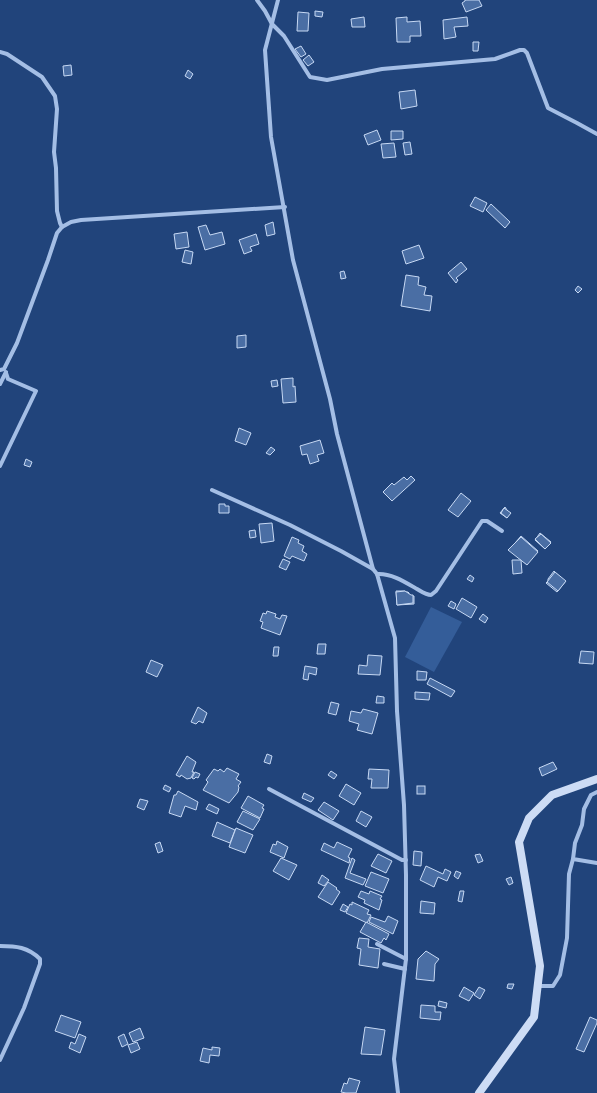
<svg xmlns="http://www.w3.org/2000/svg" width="597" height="1093" viewBox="0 0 597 1093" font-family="Mulish,sans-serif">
	<rect width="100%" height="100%" fill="#21447b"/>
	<polygon fill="#345d99" points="431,607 462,622 434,672 405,657"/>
	<g fill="#4a6ea4" stroke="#c7d9f4">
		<polygon points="465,0 479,0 482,6 466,12 462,3 465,1"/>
		<polygon points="315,11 323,12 322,17 315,16"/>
		<polygon points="298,12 309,13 308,31 297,31"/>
		<polygon points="364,17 365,27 352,27 351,19"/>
		<polygon points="407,17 407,22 420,21 421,36 410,36 410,42 397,42 396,18"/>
		<polygon points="467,17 468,26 454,27 456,37 444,39 443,20"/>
		<polygon points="473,42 479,42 478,51 473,51"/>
		<polygon points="301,46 306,54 301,57 295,49"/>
		<polygon points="309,55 314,62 308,66 303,60"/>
		<polygon points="71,65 72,75 64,76 63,66"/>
		<polygon points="188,70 193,74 190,79 185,76"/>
		<polygon points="415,90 417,106 401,109 399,92"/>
		<polygon points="377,130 381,140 368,145 364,135"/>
		<polygon points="391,131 403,131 403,139 391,140"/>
		<polygon points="410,142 412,154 405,155 403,143"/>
		<polygon points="394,143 396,157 383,158 381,144"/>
		<polygon points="475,197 487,203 483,212 470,206"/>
		<polygon points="491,204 510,222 505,228 486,210"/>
		<polygon points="273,222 275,234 267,236 265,225"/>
		<polygon points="206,225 210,235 222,232 225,244 205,250 198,227"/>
		<polygon points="187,232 189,247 176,249 174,234"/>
		<polygon points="256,234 259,244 250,247 252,251 244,254 239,240"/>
		<polygon points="419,245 424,258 406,264 402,251"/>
		<polygon points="185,250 193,252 191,264 182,262"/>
		<polygon points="461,262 467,269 456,278 458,280 456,283 448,273"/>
		<polygon points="344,271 346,278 341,279 340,272"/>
		<polygon points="406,275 419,277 418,285 426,287 424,295 432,296 430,311 401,306"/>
		<polygon points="578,286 582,289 578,293 575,290"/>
		<polygon points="246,335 246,347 237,348 237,336"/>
		<polygon points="293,378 293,387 295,386 296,402 283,403 281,379"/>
		<polygon points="277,380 278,386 272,387 271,381"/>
		<polygon points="239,428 251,433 246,445 235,441"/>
		<polygon points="320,440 324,453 317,455 319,461 310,464 307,454 302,455 300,446"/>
		<polygon points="271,447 275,450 270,455 266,453"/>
		<polygon points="26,459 32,462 30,467 24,465"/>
		<polygon points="411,476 415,480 392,501 383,492 392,483 394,485 404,477 407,480"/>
		<polygon points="461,493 471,501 458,517 448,510"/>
		<polygon points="219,504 225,504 225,506 229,506 229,513 219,513"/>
		<polygon points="505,507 509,513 507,518 500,513"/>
		<polygon points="504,508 511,513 507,518 501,513"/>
		<polygon points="272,523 274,541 261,543 259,524"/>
		<polygon points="255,530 256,537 250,538 249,531"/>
		<polygon points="540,533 551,542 545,549 535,540"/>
		<polygon points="541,534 551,543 545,549 535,539"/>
		<polygon points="521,536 538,551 526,564 510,549"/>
		<polygon points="292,537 299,540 298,543 304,546 302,551 307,554 304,561 292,556 290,559 284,556"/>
		<polygon points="521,537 538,552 527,565 508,550"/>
		<polygon points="283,559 290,562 286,570 279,567"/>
		<polygon points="512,560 521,560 522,573 513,574"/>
		<polygon points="554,571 565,582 557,592 546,583 548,581 548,579"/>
		<polygon points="555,572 566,581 558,591 547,582"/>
		<polygon points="470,575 474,578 472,582 467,579"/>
		<polygon points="396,591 405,591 405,592 408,592 409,593 409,596 414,596 414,604 397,605"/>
		<polygon points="405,591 411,595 413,595 413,603 397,605 396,592"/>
		<polygon points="462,598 477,607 471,618 456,609"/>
		<polygon points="451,601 456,604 454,609 448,606"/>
		<polygon points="267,611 276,614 275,617 280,619 282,615 287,616 280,635 261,628 263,622 260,621 263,613 266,614"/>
		<polygon points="483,614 488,618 485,623 479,619"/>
		<polygon points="318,644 326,644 325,654 317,654"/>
		<polygon points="274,647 279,647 278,656 273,656"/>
		<polygon points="581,651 594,652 593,664 579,663"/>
		<polygon points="368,655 382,656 380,675 358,674 359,665 367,666"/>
		<polygon points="151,660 163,665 157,677 146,672"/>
		<polygon points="305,666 317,668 316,675 309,673 308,680 303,679"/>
		<polygon points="417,671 427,672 426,680 417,680"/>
		<polygon points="430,678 455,691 451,697 427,684"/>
		<polygon points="415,692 430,693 429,700 415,699"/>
		<polygon points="377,696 384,697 384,703 376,703"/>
		<polygon points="331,702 339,704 336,715 328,713"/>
		<polygon points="198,707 207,713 203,723 199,721 196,724 191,722"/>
		<polygon points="363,709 378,713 372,734 357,730 359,724 349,721 351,711 361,713"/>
		<polygon points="267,754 272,756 270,764 264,762"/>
		<polygon points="187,756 196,762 192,772 194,772 191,778 187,779 181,775 180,777 176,775"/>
		<polygon points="553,762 557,769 542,776 539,768"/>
		<polygon points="227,768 239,774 236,779 241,782 238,786 239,787 238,792 229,803 203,790 208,782 206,780 214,769 218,771 220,769 224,772"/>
		<polygon points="369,769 389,770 388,788 371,788 372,779 368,779"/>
		<polygon points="331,771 337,775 334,779 328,775"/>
		<polygon points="195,772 200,774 198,778 196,777 194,779 192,778"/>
		<polygon points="346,784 361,793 354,805 339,796"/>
		<polygon points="165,785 171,788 169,792 163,789"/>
		<rect x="417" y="786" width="8" height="8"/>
		<polygon points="178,791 198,802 196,810 185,806 181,817 169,813 174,795 176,795"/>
		<polygon points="304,793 314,798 311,802 302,798"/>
		<polygon points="248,796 264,805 262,808 264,809 260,818 241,808"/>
		<polygon points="140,799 148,801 144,810 137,807"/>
		<polygon points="324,802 339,811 333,820 318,810"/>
		<polygon points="209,804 219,809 217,814 206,809"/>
		<polygon points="243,811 260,819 253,830 237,822"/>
		<polygon points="361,811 372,817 366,827 356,821"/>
		<polygon points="217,822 235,830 230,843 212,836"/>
		<polygon points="236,828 253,835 245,853 229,847"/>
		<polygon points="277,841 288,847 284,858 270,852 273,844 276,845"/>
		<polygon points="160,842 163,851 158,853 155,844"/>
		<polygon points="337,842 352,849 348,857 350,858 349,863 321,850 324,843 334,848"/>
		<polygon points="414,851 422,852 421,866 413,865"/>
		<polygon points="378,854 392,861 386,873 371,866"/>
		<polygon points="480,854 483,861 478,863 475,855"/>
		<polygon points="281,858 297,865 289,880 273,871"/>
		<polygon points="352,858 355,860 350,873 366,879 363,885 345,878"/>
		<polygon points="426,866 443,874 445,869 451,872 447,881 438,877 434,887 420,880"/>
		<polygon points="456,871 461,873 458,879 454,876"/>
		<polygon points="371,872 389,879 383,893 365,886"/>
		<polygon points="322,875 329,880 324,886 318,883"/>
		<polygon points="511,877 513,883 509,885 506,879"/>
		<polygon points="328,882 337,888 336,889 340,892 332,905 318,897"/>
		<polygon points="361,891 369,894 370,891 382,896 380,899 382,900 379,910 364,903 365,900 358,897"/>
		<polygon points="460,891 464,891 462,902 458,901"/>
		<polygon points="421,901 435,903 434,914 420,913"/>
		<polygon points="352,902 369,910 367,914 371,915 367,923 346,913 350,904 352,905"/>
		<polygon points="343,904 348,907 345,912 340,910"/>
		<polygon points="388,916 398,921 393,934 369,922 371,917 385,922"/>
		<polygon points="366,922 389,934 386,940 384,938 381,943 360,932"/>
		<polygon points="359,938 369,939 368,947 380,949 378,968 359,965 361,949 357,948"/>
		<polygon points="426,951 439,959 435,964 434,981 416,979 418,959"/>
		<polygon points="508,984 514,984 512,989 507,988"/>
		<polygon points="464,987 474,993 469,1001 459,996"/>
		<polygon points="479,987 485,990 480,999 474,995"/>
		<polygon points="439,1001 447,1003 446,1008 438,1006"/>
		<polygon points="421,1005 435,1006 435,1012 441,1012 440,1020 420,1018"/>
		<polygon points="61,1015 81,1022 75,1038 55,1031"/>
		<polygon points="590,1017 597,1020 597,1023 584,1052 576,1049"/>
		<polygon points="365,1027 385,1030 381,1055 361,1054"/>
		<polygon points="140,1028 144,1038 133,1042 129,1033"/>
		<polygon points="79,1034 86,1037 80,1053 69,1048 71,1042 75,1044"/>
		<polygon points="124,1034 128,1044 122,1047 118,1037"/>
		<polygon points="137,1042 140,1049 131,1053 128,1045"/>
		<polygon points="212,1047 220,1048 219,1056 210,1055 209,1063 200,1061 203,1048 212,1050"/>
		<polygon points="349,1078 360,1081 356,1093 346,1093 341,1092 344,1083 347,1084"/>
	</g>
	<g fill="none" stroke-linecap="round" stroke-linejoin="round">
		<g stroke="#a4bee5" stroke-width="4">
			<polyline points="257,0 265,11 272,24 284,36 310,77 327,80 382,69 495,59 520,50 524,50 527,53 548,108 577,123 597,134"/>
			<polyline points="278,0 265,50 271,137 293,260 330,399 337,434 373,569 377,574 395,638 397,711 404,805 406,875 406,959 394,1059 398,1093"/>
			<polyline points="0,52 7,54 42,77 55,96 57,109 54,152 56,168 57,211 60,223 62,227"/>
			<polyline points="0,370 4,369 17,343 48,260 57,233 62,227 71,222 81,220 285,207"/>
			<polyline points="0,384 6,372"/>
			<polyline points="0,466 36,391 8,379 6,373"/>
			<polyline points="212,490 290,525 341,551 373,569"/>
			<path d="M 377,574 C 391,573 405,582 417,589 C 422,592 426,595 431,595 L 436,591 L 482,521 L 487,521 L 502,531"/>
			<polyline points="269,789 402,860 406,860"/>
			<polyline points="597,792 591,795 584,809 582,825 575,843 573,859 597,863"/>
			<polyline points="377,944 406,959"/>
			<path d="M 0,946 C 16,946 28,947 40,959 L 40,964 L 24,1008 L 0,1060"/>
			<polyline points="384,964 405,969"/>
			<polyline points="537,986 553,986 560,975 567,938 569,874 573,859"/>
		</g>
		<polyline stroke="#cddcf5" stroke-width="8" points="479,1093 534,1017 540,966 519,842 529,818 552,795 597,779"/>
	</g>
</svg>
